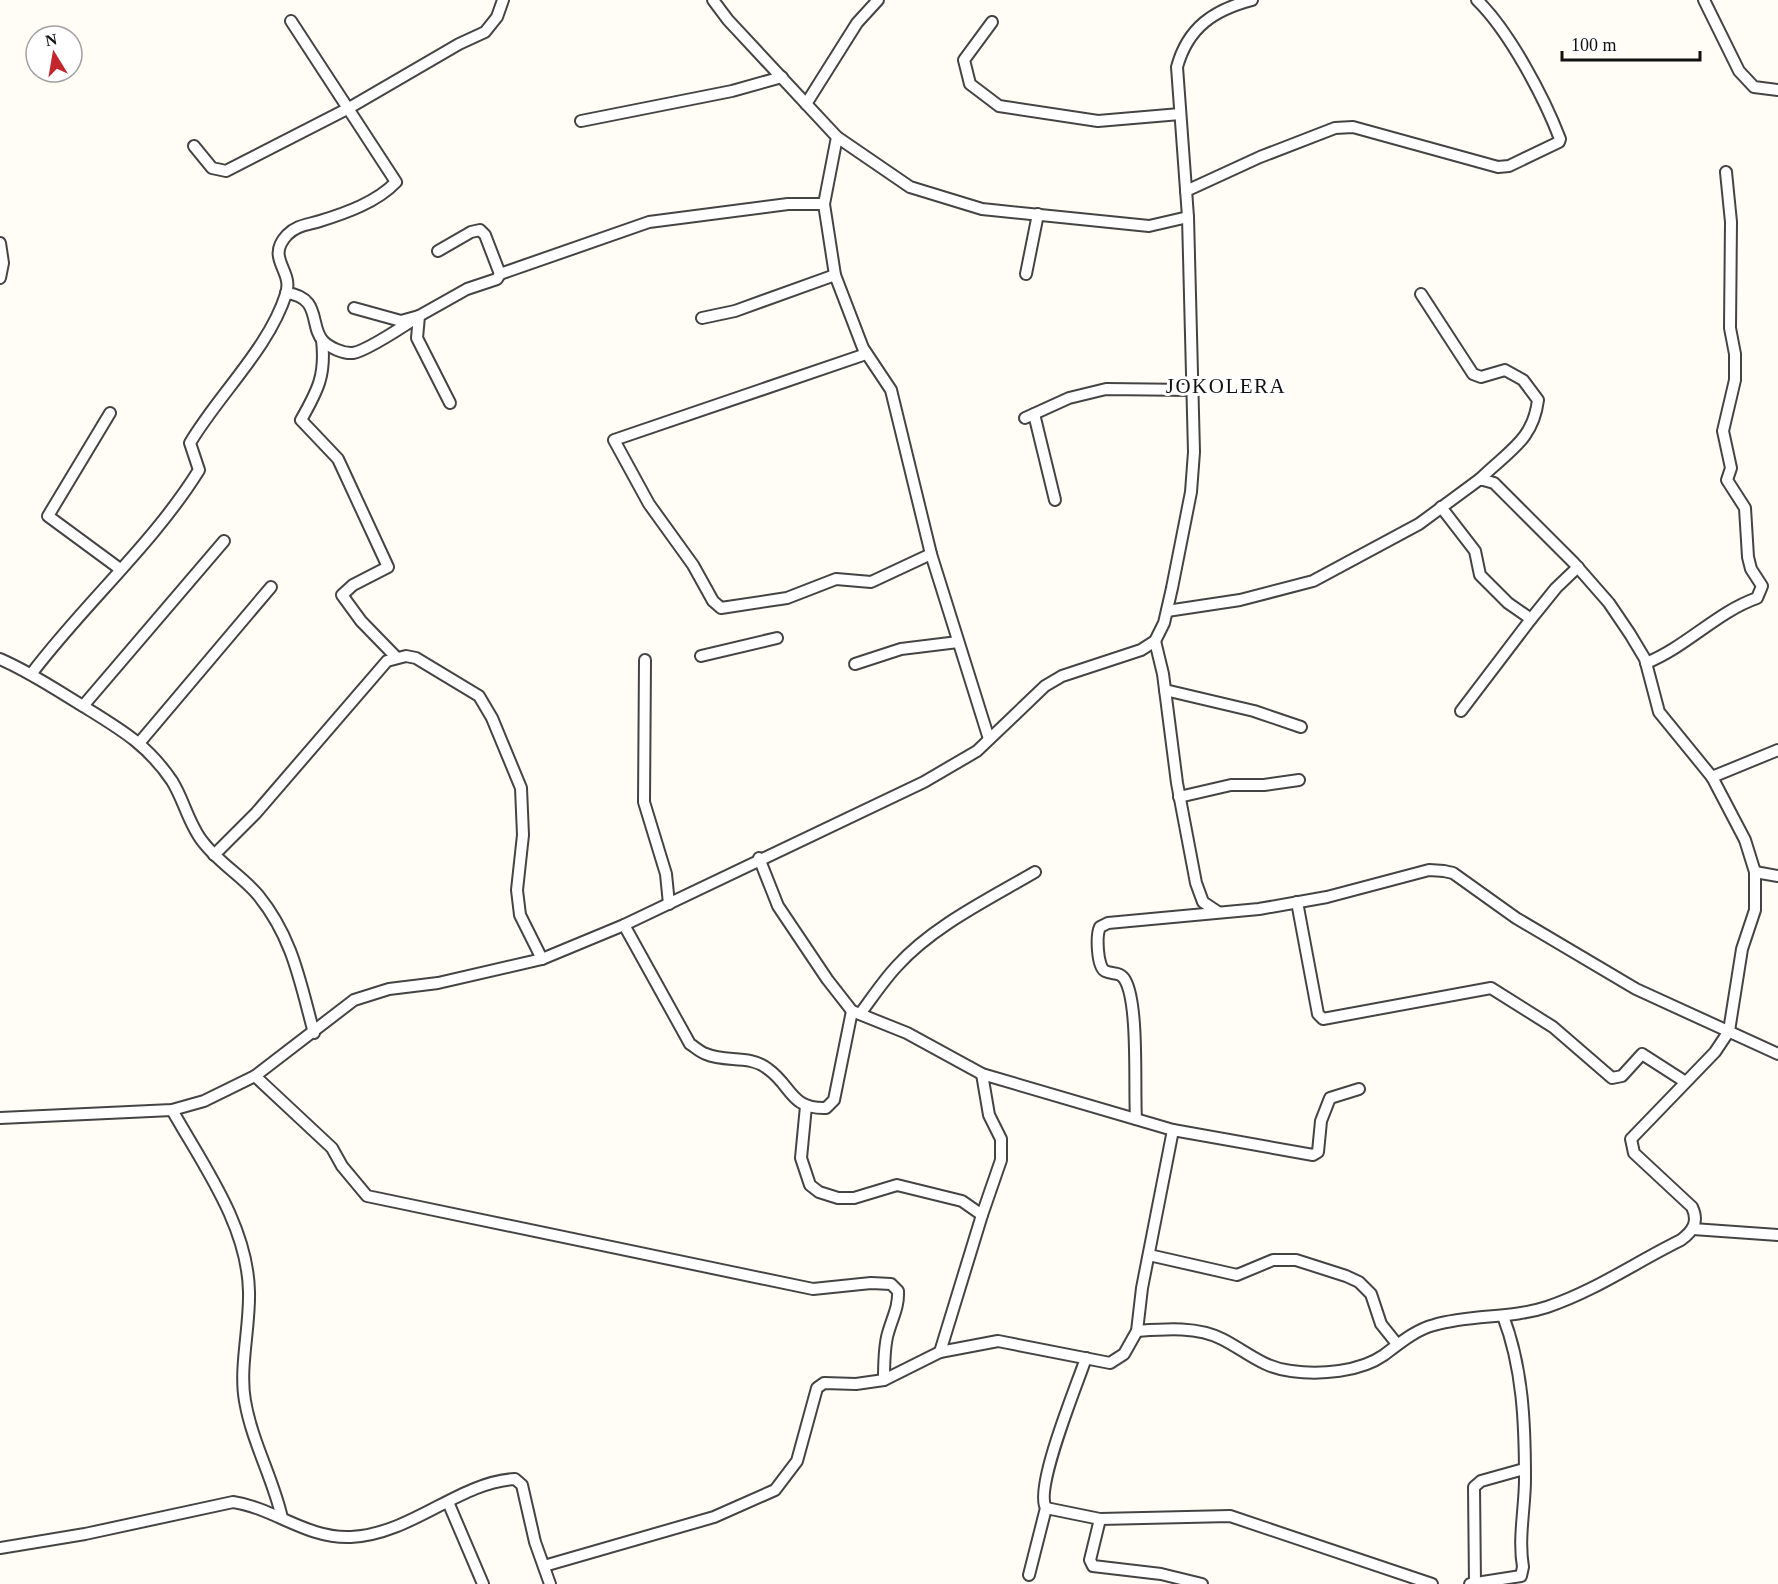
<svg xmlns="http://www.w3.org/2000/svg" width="1778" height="1584" viewBox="0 0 1778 1584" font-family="'Times New Roman',serif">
	<rect width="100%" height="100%" fill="#fffdf5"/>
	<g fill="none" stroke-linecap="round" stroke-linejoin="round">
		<g stroke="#444" stroke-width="14">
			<g id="minor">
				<polyline points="713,0 728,20 837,137 824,204 835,275 863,348 891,390 931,554 989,739"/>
				<polyline points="1704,0 1739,71 1754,87 1778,90"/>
				<polyline points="992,22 964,60 970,84 999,106 1098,121 1180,114"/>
				<polyline points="806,104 857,23 878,0"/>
				<polyline points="581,121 732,91 782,77"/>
				<polyline points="837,137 910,187 982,209 1149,226 1188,217"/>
				<polyline points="194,146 212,168 226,171 349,108 459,44 485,32 497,17 503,0"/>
				<path d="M 1186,191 L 1260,157 L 1335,128 L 1353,127 L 1498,167 L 1509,166 L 1559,142 L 1560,139 C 1544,97 1509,31 1477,0"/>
				<polyline points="438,251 471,232 480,230 485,235 500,274 649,222 788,204 824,204"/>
				<polyline points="1026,274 1038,214"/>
				<polyline points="0,278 3,263 0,243"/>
				<path d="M 286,293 C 322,297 309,326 323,341 C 330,348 344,354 353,353 C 366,351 407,324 419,316 L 401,321 L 354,308"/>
				<path d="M 1421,294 L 1473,374 L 1481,377 L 1505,370 L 1523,380 L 1538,400 C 1533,441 1508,451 1480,479"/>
				<polyline points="702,318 735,311 835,275"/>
				<path d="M 322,340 C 326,375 318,390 301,420 L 338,459 L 388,567 L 353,585 L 342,595 L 361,621 L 396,657"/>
				<polyline points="866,354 614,440 649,504 693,565 713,601 721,608 787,598 836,579 871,582 931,554"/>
				<polyline points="450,403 417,338 419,316 467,289 497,279 500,274"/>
				<polyline points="110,413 48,516 120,569"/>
				<polyline points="1034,414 1055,500"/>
				<polyline points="1025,418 1069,398 1106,389 1192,390"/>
				<polyline points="1441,507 1475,551 1480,575 1508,603 1531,619 1556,588 1578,567"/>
				<polyline points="1155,641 1163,674 1177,783 1196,883 1203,902 1218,912"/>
				<polyline points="701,656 777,638"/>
				<path d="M 0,659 C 30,672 55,689 83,706 C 120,729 147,744 172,781 C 184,800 189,825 203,842 C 219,863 242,876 258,895 C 293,938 300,982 314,1033"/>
				<polyline points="645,660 644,802 666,874 669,904"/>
				<path d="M 1646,663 C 1686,647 1717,612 1757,598 L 1762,586 L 1751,569 L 1748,557 L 1745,508 L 1727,480 L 1731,468 L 1723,431 L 1735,380 L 1735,354 L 1730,328 L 1731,222 L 1726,172"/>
				<polyline points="855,664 901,649 958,642"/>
				<path d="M 32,673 C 85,603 153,544 199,470 L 190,443 C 219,394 269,348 286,294 C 294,270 265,259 287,235 C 297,225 307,225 320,221 C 346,213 377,202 396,182 L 291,21"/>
				<polyline points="1165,690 1254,711 1301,727"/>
				<polyline points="83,706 224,541"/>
				<polyline points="1461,711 1531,619"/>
				<polyline points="140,742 271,587"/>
				<polyline points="1712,777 1778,750"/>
				<polyline points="1179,797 1231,785 1264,785 1299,780"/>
				<polyline points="214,855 256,813 387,661 406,656 416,658 479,696 492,718 521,788 523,835 517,890 520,915 542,959"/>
				<polyline points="759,858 778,906 827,979 852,1011 907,1033 982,1074 1173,1130 1313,1155 1318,1152 1321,1121 1330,1098 1359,1089"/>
				<polyline points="1755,872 1778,876"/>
				<polyline points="1297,902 1318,1014 1323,1019 1491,988 1553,1027 1612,1078 1622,1076 1642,1054 1684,1081"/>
				<path d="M 624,925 L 690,1044 C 695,1047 700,1052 706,1054 C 726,1063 749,1054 768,1069 C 792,1086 790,1109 826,1108 L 834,1100 L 852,1011"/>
				<path d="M 860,1014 C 872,998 883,981 897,966 C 933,926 989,899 1035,872"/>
				<path d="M 255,1076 L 332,1148 L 342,1166 L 367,1196 L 813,1289 L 871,1283 L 891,1284 L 898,1291 C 899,1308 891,1320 887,1337 C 884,1351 884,1365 884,1380"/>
				<polyline points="806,1106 801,1158 810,1185 819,1192 838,1198 854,1198 897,1185 962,1201 982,1215"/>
				<path d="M 172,1110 C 203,1165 248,1226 249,1292 C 250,1327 239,1368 245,1401 C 252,1442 273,1478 282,1518"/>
				<path d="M 0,1118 L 172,1110 L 204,1101 L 255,1076 L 354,1000 L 389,989 L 438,983 L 542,959 L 624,925 L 924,782 L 977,751 L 1045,686 L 1062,676 L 1141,650 L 1155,641 L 1164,623 L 1172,588 L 1191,492 L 1194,452 L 1188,217 L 1177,67 C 1188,27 1214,10 1252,0"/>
				<path d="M 1136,1119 C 1134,1088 1139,1004 1125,980 C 1120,971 1113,975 1105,971 C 1097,967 1096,935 1100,927 L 1108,923 L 1259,909 L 1327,897 L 1429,870 L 1444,871 L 1453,873 L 1516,918 L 1636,989 L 1778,1054"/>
				<polyline points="1693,1229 1778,1235"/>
				<polyline points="1149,1255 1237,1275 1273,1260 1296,1260 1346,1276 1359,1282 1371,1294 1381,1324 1397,1344"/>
				<path d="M 1137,1331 C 1164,1329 1197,1326 1222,1339 C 1246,1351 1263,1368 1291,1371 C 1320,1375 1360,1372 1384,1355 C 1400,1343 1415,1330 1434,1325 C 1472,1314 1510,1319 1547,1307 C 1595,1291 1636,1262 1681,1240 C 1693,1231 1699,1222 1692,1207 L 1634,1153 L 1631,1139 L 1715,1052 L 1729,1031 L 1742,949 L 1755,910 L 1755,872 L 1745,840 L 1712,777 L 1659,712 L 1645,659 L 1630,634 L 1609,603 L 1574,563 L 1494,483 L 1480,479 L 1419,524 L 1313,581 L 1240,600 L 1167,611"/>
				<polyline points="940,1352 982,1215 1001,1160 1001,1139 989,1115 982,1074"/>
				<polyline points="448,1502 483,1584"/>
				<polyline points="1046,1508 1100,1519 1230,1516 1432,1584"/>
				<polyline points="1100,1519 1090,1560 1093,1566 1161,1574 1202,1584"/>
				<path d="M 0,1548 L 85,1534 L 233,1502 C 274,1508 307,1539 351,1537 C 412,1534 459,1482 515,1479 L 522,1485 L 535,1542 L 550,1584"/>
				<polyline points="544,1566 714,1517 775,1490 797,1461 817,1388 824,1383 856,1384 884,1380 940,1352 998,1341 1110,1363 1124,1354 1137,1331 1142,1288 1173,1130"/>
				<path d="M 1029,1575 L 1046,1508 C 1034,1488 1077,1385 1086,1358"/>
				<path d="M 1470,1584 L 1521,1576 L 1523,1567 C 1518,1538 1525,1508 1525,1479 C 1525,1424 1523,1368 1503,1316"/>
				<polyline points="1475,1584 1474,1487 1481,1481 1524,1469"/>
			</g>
		</g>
		<use href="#minor" stroke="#fff" stroke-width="10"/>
	</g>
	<g text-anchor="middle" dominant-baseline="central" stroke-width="6" stroke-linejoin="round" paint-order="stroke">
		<g font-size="21" letter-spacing="1.5" fill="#111" stroke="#fff">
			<text x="1226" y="386">JOKOLERA</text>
		</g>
	</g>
	<g transform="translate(54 54) rotate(349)"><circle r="28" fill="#ffffff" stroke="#a0a0a0" stroke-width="1.5"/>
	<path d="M0-4.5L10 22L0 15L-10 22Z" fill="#c4262e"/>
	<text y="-9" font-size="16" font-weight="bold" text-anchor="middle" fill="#111111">N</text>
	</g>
	<path d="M1562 51v9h138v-9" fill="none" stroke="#111111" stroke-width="3"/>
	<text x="1571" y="51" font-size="18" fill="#111111" stroke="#ffffff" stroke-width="4.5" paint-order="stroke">100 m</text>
</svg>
